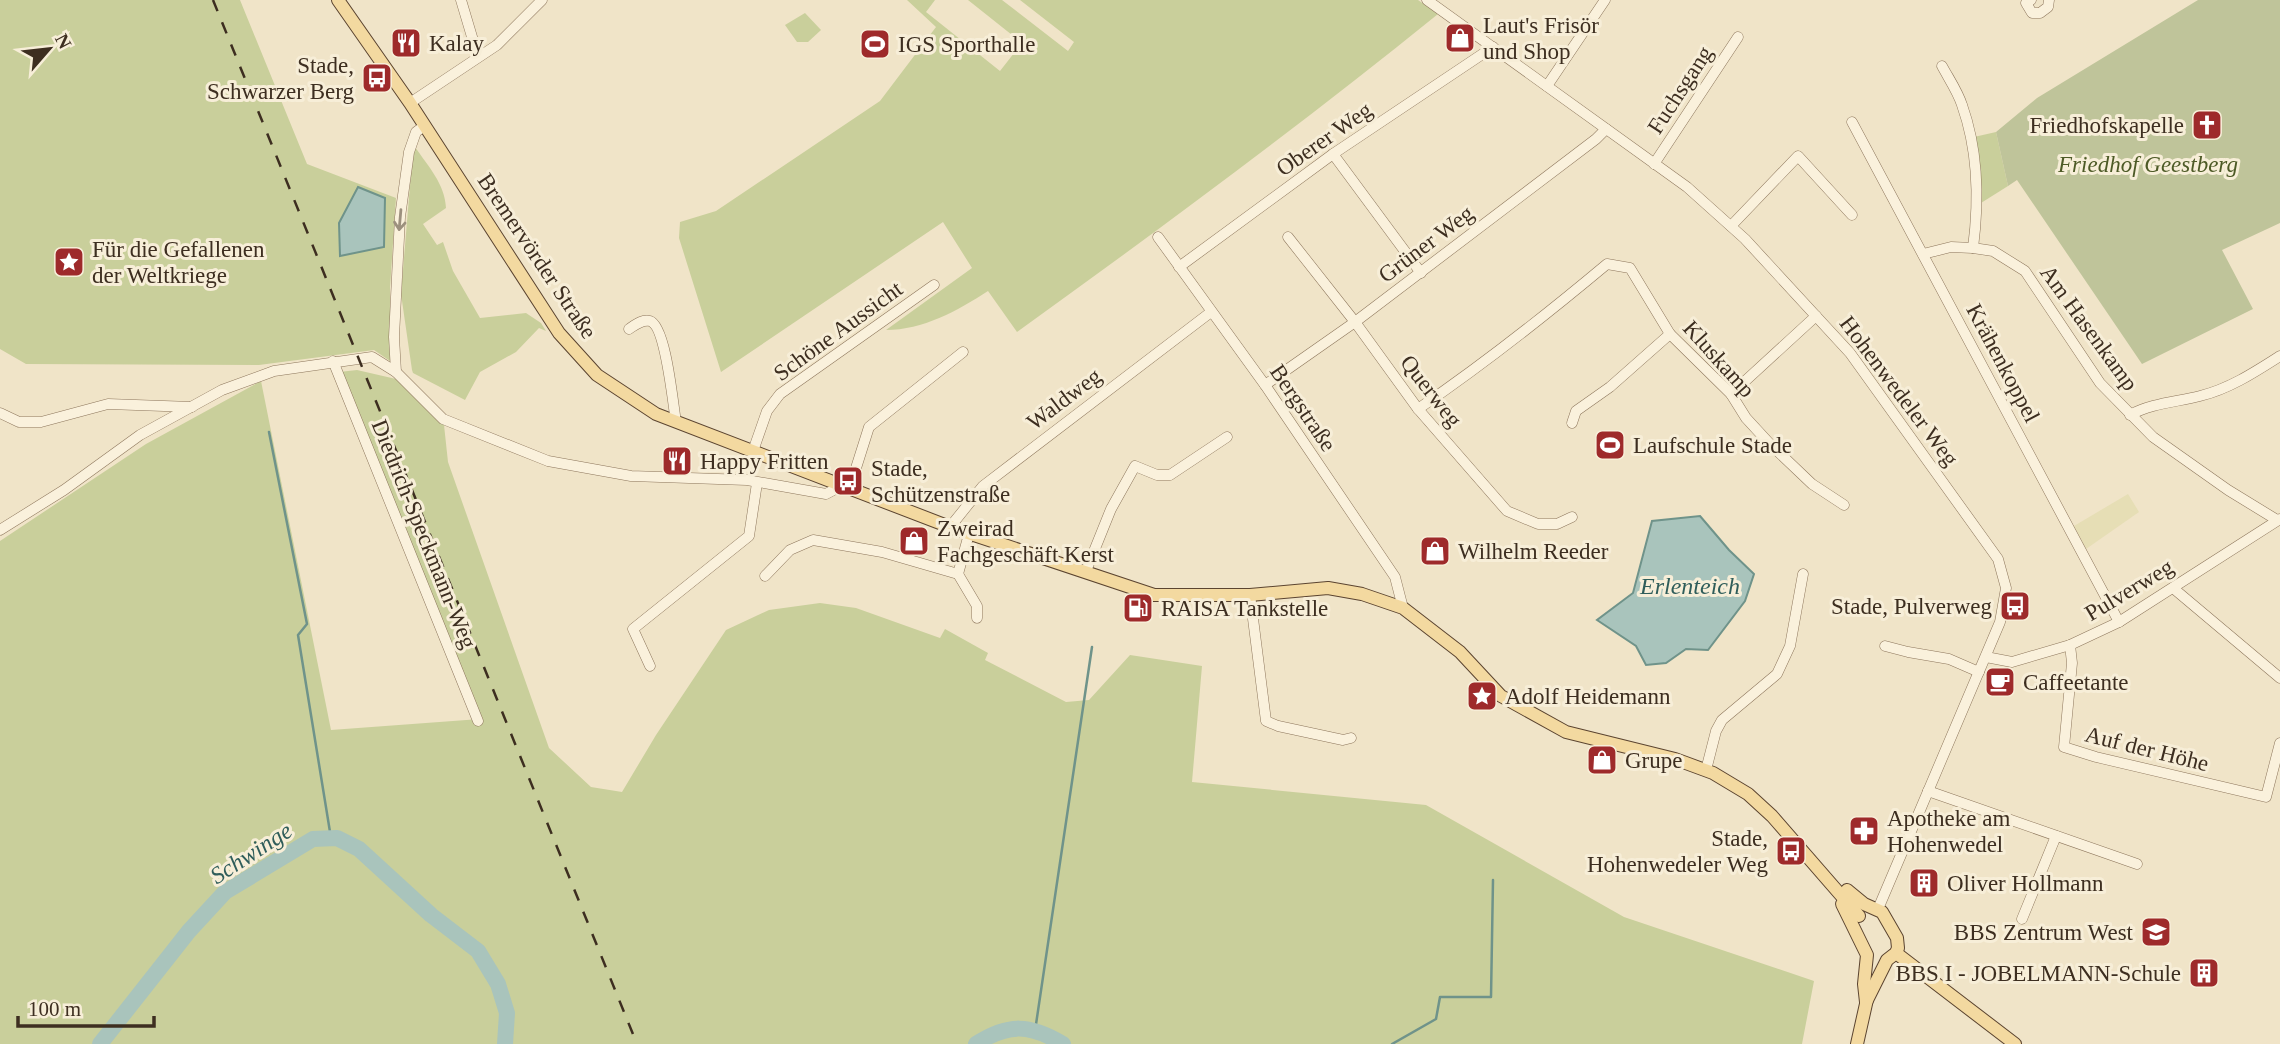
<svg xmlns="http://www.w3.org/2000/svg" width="2280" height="1044" viewBox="0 0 2280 1044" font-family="'Times New Roman',serif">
	<rect width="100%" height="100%" fill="#f0e4c8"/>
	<polygon fill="#e6deb5" points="2128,494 2139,512 2086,549 2074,526"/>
	<g fill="#c9cf9b">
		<polygon points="0,0 240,0 307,164 396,198 390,288 390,361 374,350 259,365 26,364 0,349"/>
		<path d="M 907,0 L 935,0 L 926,12 L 1000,71 L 1022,43 L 968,0 L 1002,0 L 1068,51 L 1074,42 L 1020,0 L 1418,0 L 1438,14 C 1301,125 1160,229 1017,332 L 988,291 C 957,311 923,330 886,330 L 972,268 L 943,222 L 721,372 L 679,238 L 680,222 L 716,211 L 880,101 L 936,27 Z"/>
		<polygon points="805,13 821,30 808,42 797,42 785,25"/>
		<polygon points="1996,132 2008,186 1981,203 1974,137"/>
		<path d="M 415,147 C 428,166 445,184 446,208 L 423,224 L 437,245 L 443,242 L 453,271 L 480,318 L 526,313 L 541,323 L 546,331 L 539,328 L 516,352 L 480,372 L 465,400 L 413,373 L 412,370 L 401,294 L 413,149 Z"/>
		<polygon points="357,370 396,379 444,425 448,462 549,748 591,787 622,792 656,735 726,630 769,610 820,603 856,608 940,638 945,629 988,653 985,660 1066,702 1089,700 1130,655 1202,666 1192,782 1426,805 1624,917 1814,981 1802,1044 0,1044 0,541 146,444 261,381 331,730 480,719 339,372"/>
	</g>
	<polygon fill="#bfc49a" points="2198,0 2280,0 2280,223 2222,250 2253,309 2142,364 2017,180 2008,186 1996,132 2037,98"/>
	<g fill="#a9c4bc" stroke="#6f938a" stroke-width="2">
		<polygon points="358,187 385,198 384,247 340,256 339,223"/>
		<polygon points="1700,516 1729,550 1754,574 1745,601 1708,650 1686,649 1666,663 1646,665 1636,646 1597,620 1633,593 1652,521"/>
	</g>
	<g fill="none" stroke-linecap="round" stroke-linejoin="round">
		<g stroke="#6f938a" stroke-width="2.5">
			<polyline points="269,432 307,624 298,635 331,838"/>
			<polyline points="1035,1031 1092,647"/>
			<polyline points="1392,1044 1436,1019 1440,997 1491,997 1493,880"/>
		</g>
		<g stroke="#a9c4bc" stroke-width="16">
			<polyline points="100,1044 189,931 225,892 313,839 337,838 359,849 431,915 478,951 498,984 507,1013 505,1044"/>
			<path d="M 976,1044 C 1008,1023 1030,1024 1063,1044"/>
		</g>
		<g stroke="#8d765c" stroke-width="11">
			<g id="minor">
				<polyline points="461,0 478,57"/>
				<polyline points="1427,0 1687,187 1745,239 1850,353 1998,559 2006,588 2000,622 1878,909"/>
				<polyline points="2031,0 2026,3 2032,13 2040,13 2048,7 2049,0"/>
				<path d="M 1942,66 C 1949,79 1958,92 1962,105 C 1978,150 1979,202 1973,248"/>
				<polyline points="1547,86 1605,0"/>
				<polyline points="410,103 497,45 542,0"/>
				<polyline points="1852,122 2119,622"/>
				<polyline points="1333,154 1421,273"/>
				<polyline points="1654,164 1738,37"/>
				<polyline points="1731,226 1798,156 1852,215"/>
				<polyline points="1158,237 1265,385 1395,577 1403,608"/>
				<polyline points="1288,237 1355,322 1418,409 1507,511 1538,524 1557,524 1572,517"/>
				<polyline points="1923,254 1951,247 1973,248 1993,251 2025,271 2100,383 2153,437 2228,490 2277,520"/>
				<polyline points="1179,267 1333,154 1493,47"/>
				<path d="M 629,329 C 635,325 642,319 650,321 C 666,326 673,405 676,422"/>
				<polyline points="333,361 478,721"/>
				<polyline points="396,372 394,337 400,217 409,152 416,132 424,126"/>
				<polyline points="1265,385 1355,322 1596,139 1606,129"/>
				<polyline points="1731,394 1816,316"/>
				<path d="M 1418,409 C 1484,364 1546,315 1607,264 L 1630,268 L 1670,334 L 1731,394 L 1746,418 L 1769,443 L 1812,484 L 1844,505"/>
				<polyline points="0,413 19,422 41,422 108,404 192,407"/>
				<path d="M 2130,415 C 2152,403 2177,402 2200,396 C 2229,389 2255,372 2280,356"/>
				<polyline points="1572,423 1576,411 1610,387 1670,334"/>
				<polyline points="753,451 767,411 780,394 934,285"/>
				<polyline points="850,487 869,427 963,352"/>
				<polyline points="950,527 983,486 1211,312"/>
				<polyline points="0,530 64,490 140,435 222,390 274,371 372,357 396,372 443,419 548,461 631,476 747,480 826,494 843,485"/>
				<polyline points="1086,571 1111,509 1135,466 1157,475 1170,475 1227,437"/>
				<polyline points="958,574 977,606 977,618"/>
				<polyline points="765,576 790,550 813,540 882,552 958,574 969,534"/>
				<polyline points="2173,588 2280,678"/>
				<polyline points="1250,595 1266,721 1278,726 1343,740 1351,738"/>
				<polyline points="2070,645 2072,663 2064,747 2096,757 2266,797 2280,743"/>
				<polyline points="1885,646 1908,652 1949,659 1979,672"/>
				<polyline points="1986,657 2012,662 2070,645 2119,622 2280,519"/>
				<polyline points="650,666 633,629 749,536 757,483"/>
				<polyline points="1706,770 1716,731 1722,720 1777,674 1790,646 1803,574"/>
				<polyline points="1928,791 2137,864"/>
				<polyline points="2022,919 2056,836"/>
			</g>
		</g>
		<g stroke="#5b4430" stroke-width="14">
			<g id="major">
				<polyline points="338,0 410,103 559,333 597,375 656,414 950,527 1154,595 1250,595 1328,588 1362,594 1403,608 1460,652 1501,696 1566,732 1675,759 1713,773 1748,794 1772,816 1859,916"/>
				<polyline points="1847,890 1864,904 1882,912 1897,938 1898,948 1896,953 1887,960 1866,1002"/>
				<polyline points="1842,904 1867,955 1864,984 1866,1002"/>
				<polyline points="1896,953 2015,1044"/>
				<polyline points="1857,1044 1868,995"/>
			</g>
		</g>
		<use href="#minor" stroke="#faf1dc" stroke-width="10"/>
		<use href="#major" stroke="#f3d9a0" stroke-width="12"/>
		<polyline stroke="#3d2e20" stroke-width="2.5" stroke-dasharray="12 12" stroke-linecap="butt" points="213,0 637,1044"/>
	</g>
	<defs><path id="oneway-shaft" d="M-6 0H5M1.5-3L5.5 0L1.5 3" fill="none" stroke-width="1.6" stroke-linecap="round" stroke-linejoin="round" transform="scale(1.75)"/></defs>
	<use stroke="#9c907e" href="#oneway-shaft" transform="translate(400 220) rotate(95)"/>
	<defs>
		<g id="shop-square" transform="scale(1.575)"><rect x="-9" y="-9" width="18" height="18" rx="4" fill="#9e2a2b" stroke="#f7eed8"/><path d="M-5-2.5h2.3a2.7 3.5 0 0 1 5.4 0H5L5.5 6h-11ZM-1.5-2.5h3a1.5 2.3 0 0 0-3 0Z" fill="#fff"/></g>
		<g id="restaurant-square" transform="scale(1.575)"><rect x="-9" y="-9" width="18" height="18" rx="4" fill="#9e2a2b" stroke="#f7eed8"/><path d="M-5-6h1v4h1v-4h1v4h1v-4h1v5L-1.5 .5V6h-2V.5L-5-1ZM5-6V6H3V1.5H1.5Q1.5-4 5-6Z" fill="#fff"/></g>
		<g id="stadium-square" transform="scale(1.575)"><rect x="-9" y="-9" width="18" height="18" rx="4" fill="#9e2a2b" stroke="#f7eed8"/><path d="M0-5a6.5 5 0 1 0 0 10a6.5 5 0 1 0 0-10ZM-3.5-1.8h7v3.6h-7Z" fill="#fff"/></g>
		<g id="bus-square" transform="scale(1.575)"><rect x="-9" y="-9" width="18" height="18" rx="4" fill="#9e2a2b" stroke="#f7eed8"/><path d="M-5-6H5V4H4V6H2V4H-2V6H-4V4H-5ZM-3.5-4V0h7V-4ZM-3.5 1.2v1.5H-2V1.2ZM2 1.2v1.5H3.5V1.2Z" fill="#fff"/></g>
		<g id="church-square" transform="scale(1.575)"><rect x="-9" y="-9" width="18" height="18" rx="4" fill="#9e2a2b" stroke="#f7eed8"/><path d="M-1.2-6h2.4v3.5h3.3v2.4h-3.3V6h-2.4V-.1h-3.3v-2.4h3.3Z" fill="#fff"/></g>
		<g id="sight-square" transform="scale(1.575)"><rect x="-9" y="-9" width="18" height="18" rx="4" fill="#9e2a2b" stroke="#f7eed8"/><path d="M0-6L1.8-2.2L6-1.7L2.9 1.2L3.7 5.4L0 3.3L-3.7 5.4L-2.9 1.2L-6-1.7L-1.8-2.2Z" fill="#fff"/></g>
		<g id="fuel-square" transform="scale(1.575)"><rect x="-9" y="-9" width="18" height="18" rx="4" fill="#9e2a2b" stroke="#f7eed8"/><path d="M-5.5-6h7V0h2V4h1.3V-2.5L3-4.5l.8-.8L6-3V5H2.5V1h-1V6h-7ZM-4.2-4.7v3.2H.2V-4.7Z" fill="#fff"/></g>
		<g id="cafe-square" transform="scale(1.575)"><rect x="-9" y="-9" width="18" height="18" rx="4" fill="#9e2a2b" stroke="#f7eed8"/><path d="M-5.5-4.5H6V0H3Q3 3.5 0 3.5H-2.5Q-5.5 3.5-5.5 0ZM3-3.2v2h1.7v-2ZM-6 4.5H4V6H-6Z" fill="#fff"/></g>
		<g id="pharmacy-square" transform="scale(1.575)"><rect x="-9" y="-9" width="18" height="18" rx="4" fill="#9e2a2b" stroke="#f7eed8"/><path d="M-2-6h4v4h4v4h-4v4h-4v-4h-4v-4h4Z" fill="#fff"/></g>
		<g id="building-square" transform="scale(1.575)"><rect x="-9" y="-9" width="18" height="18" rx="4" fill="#9e2a2b" stroke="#f7eed8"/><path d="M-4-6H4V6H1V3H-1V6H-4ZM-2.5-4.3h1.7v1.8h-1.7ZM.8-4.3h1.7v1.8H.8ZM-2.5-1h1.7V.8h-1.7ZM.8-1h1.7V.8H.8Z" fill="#fff"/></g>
		<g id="school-square" transform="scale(1.575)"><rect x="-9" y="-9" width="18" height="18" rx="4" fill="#9e2a2b" stroke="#f7eed8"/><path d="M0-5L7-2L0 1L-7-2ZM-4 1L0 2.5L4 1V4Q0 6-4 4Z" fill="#fff"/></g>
	</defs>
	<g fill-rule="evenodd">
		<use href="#shop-square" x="1460" y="38"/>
		<use href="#restaurant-square" x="406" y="43"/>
		<use href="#stadium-square" x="875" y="44"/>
		<use href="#bus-square" x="377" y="78"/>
		<use href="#church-square" x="2207" y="125"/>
		<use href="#sight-square" x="69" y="262"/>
		<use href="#stadium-square" x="1610" y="445"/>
		<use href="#restaurant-square" x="677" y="461"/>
		<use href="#bus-square" x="848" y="481"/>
		<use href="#shop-square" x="914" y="541"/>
		<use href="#shop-square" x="1435" y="551"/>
		<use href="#bus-square" x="2015" y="606"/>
		<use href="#fuel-square" x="1138" y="608"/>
		<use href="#cafe-square" x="2000" y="682"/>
		<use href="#sight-square" x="1482" y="696"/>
		<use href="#shop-square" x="1602" y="760"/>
		<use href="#pharmacy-square" x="1864" y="831"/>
		<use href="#bus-square" x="1791" y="851"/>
		<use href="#building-square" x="1924" y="883"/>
		<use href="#school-square" x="2156" y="932"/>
		<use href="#building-square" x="2204" y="973"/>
	</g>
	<g text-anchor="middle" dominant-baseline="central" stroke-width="6" stroke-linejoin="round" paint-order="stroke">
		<g font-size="23" fill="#3d2e20" stroke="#f7eed8" text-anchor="start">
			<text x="1483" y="25">Laut's Frisör<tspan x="1483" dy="26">und Shop</tspan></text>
			<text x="429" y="43">Kalay</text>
			<text x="898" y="44">IGS Sporthalle</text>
			<text x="354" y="65" text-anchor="end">Stade,<tspan x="354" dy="26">Schwarzer Berg</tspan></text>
			<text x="2184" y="125" text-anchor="end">Friedhofskapelle</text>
			<text x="92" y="249">Für die Gefallenen<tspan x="92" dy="26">der Weltkriege</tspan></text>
			<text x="1633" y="445">Laufschule Stade</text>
			<text x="700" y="461">Happy Fritten</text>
			<text x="871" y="468">Stade,<tspan x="871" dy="26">Schützenstraße</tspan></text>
			<text x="937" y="528">Zweirad<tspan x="937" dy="26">Fachgeschäft Kerst</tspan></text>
			<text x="1458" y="551">Wilhelm Reeder</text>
			<text x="1992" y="606" text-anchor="end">Stade, Pulverweg</text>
			<text x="1161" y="608">RAISA Tankstelle</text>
			<text x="2023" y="682">Caffeetante</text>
			<text x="1505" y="696">Adolf Heidemann</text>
			<text x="1625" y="760">Grupe</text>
			<text x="1887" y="818">Apotheke am<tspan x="1887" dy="26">Hohenwedel</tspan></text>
			<text x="1768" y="838" text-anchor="end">Stade,<tspan x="1768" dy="26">Hohenwedeler Weg</tspan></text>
			<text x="1947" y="883">Oliver Hollmann</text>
			<text x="2133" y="932" text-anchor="end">BBS Zentrum West</text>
			<text x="2181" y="973" text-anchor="end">BBS I - JOBELMANN-Schule</text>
		</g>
		<g font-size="23" fill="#3d2e20" stroke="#f7eed8">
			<text transform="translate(1680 90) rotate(-57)">Fuchsgang</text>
			<text transform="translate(1324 139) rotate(-35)">Oberer Weg</text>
			<text transform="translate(1426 244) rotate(-37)">Grüner Weg</text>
			<text transform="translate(537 256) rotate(56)">Bremervörder Straße</text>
			<text transform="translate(2089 328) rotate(54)">Am Hasenkamp</text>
			<text transform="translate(838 331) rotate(-36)">Schöne Aussicht</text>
			<text transform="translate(1719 359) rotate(48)">Kluskamp</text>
			<text transform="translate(2003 363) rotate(62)">Krähenkoppel</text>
			<text transform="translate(1431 391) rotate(52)">Querweg</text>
			<text transform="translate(1899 391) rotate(53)">Hohenwedeler Weg</text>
			<text transform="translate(1064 399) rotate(-37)">Waldweg</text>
			<text transform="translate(1303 408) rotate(56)">Bergstraße</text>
			<text transform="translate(424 534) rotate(68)">Diedrich-Speckmann-Weg</text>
			<text transform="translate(2129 590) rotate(-31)">Pulverweg</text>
			<text transform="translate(2147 749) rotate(14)">Auf der Höhe</text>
		</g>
		<g font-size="23" font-style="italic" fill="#4d5a26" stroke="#f7eed8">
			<text x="2148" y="164">Friedhof Geestberg</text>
		</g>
		<g font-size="24" font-style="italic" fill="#2f5d5a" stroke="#f7eed8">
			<text x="1690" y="586">Erlenteich</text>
			<text transform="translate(251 853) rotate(-33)">Schwinge</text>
		</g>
	</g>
	<g transform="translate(49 49) rotate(62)" stroke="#f7eed8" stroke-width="5" paint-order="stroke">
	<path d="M0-5L12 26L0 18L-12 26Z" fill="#3d2e20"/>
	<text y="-10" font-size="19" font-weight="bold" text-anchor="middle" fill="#3d2e20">N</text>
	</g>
	<path d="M18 1016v10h136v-10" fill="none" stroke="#3d2e20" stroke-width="3.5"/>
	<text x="28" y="1016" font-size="21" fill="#3d2e20" stroke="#f7eed8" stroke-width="5" paint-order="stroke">100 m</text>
</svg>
